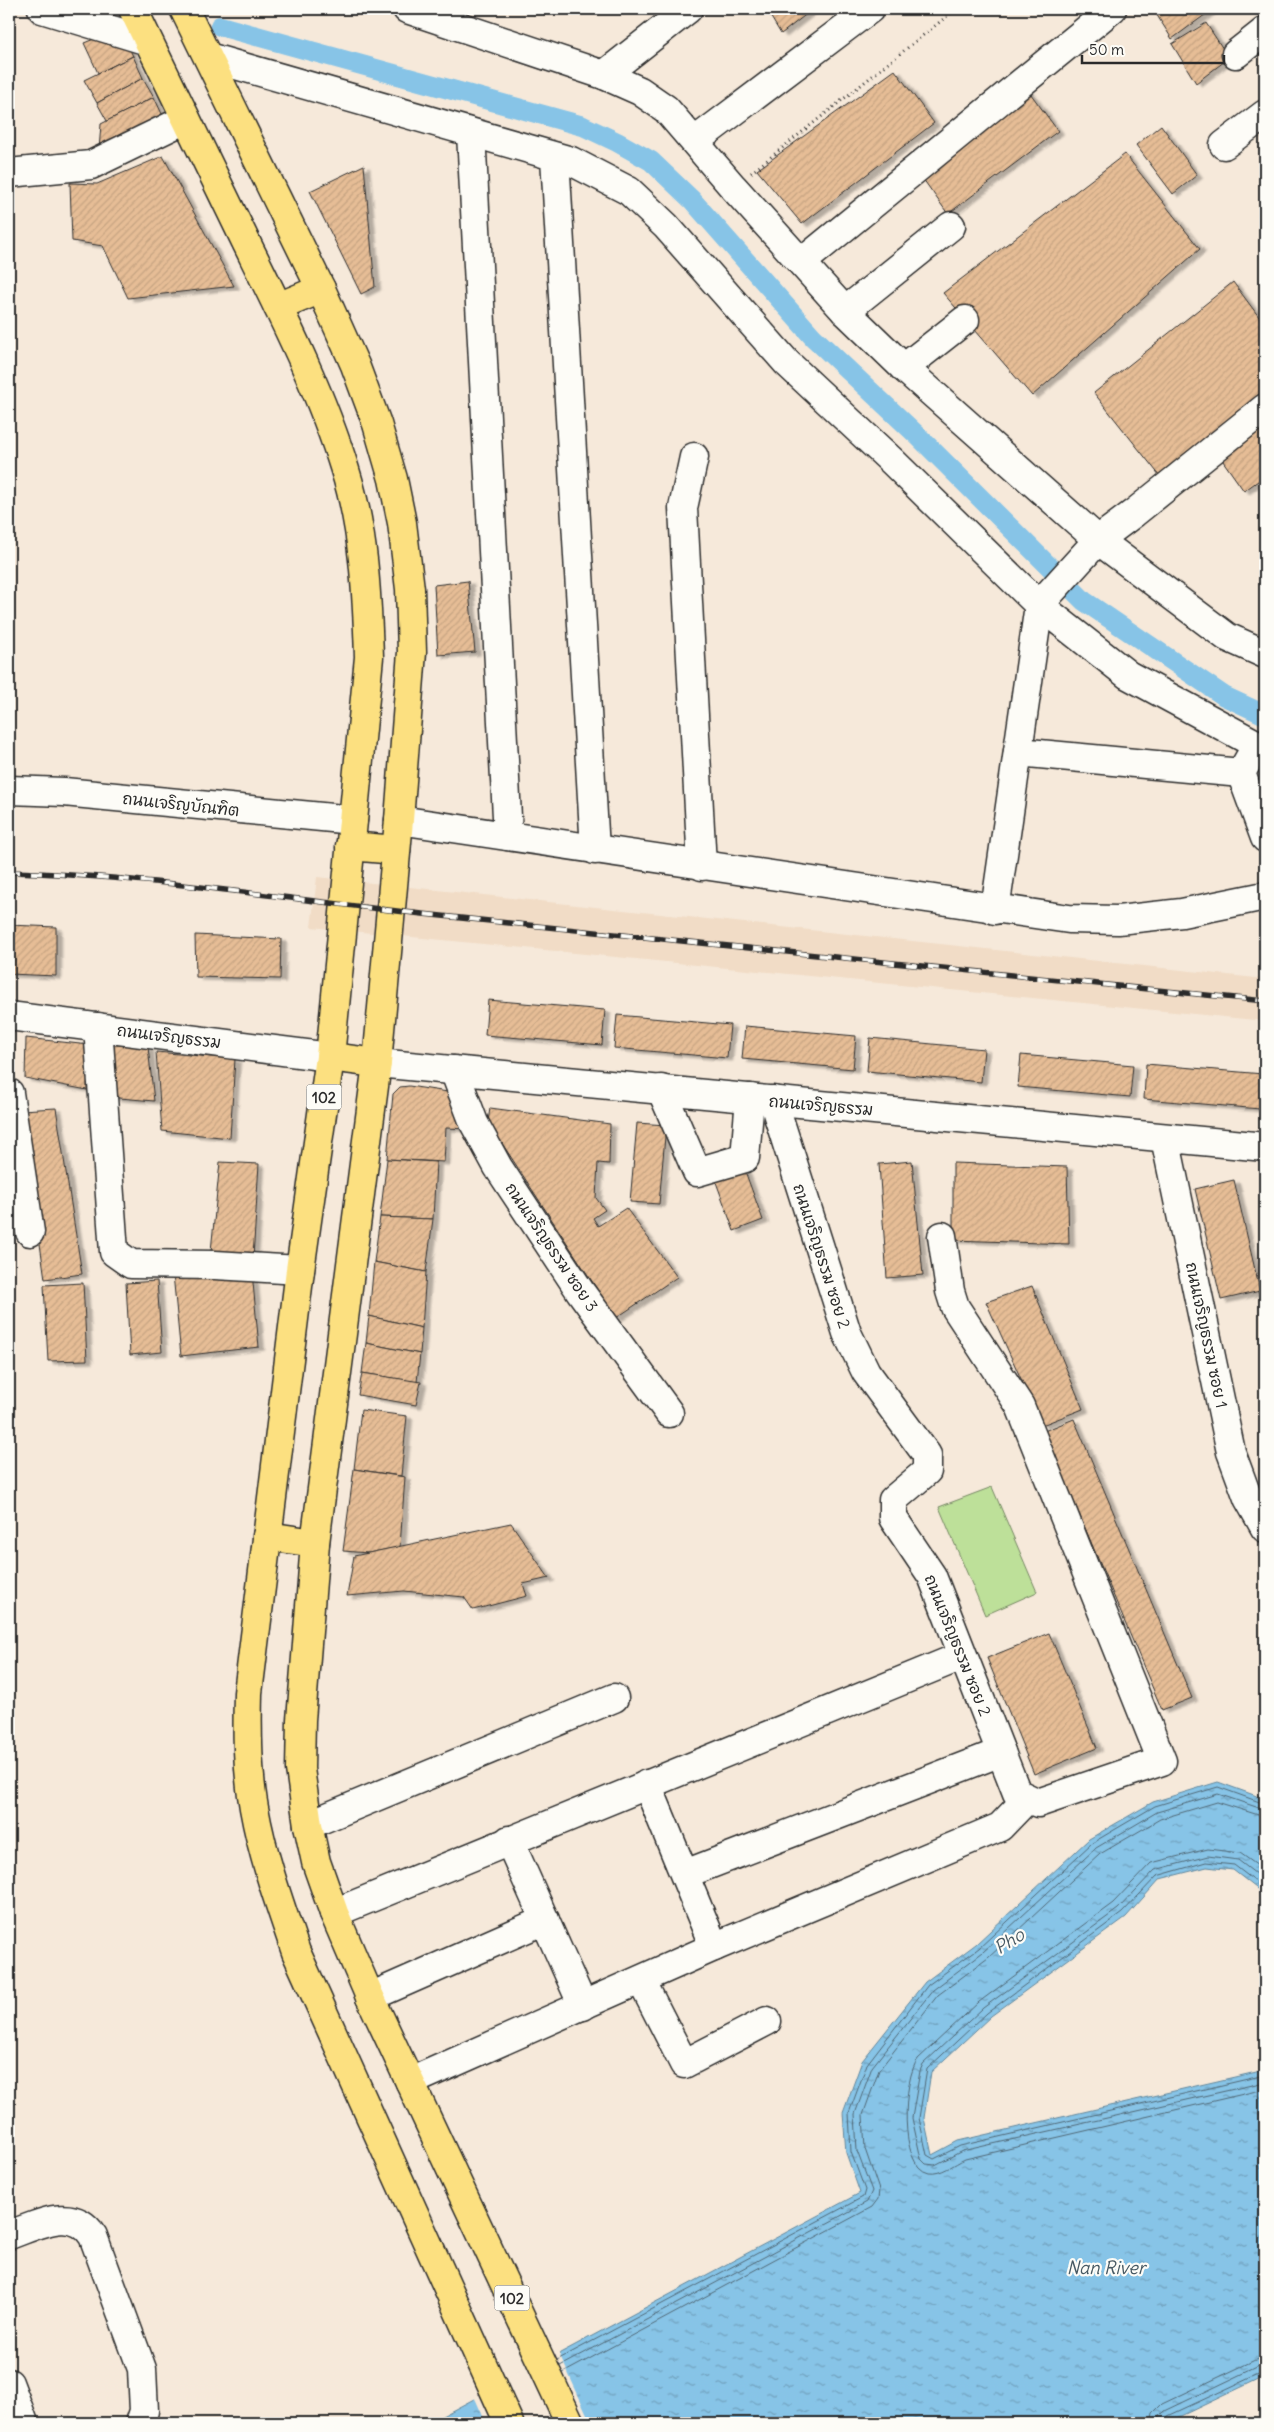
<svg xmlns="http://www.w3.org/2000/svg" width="1274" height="2432" viewBox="0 0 1274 2432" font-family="Delius,'Playpen Sans Thai',sans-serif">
	<defs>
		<pattern id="water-ripples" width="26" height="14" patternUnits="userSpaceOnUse" patternTransform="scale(1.25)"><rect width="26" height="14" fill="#87c4e7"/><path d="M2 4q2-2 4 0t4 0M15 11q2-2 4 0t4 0" fill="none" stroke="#6f9fbb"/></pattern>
		<pattern id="building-hatch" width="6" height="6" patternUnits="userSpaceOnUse" patternTransform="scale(1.25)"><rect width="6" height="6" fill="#e6bd96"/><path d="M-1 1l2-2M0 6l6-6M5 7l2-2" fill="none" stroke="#c5a381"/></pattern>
		<filter id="shadow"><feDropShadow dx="5.5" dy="3" stdDeviation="1" flood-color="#0004"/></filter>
	</defs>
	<rect width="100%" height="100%" fill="#f6e9da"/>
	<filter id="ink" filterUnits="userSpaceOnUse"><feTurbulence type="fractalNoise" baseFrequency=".02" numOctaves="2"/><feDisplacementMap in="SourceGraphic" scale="10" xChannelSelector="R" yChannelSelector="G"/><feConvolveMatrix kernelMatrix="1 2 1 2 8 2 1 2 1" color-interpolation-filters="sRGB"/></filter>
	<g filter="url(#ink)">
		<polygon fill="#f1dcc6" points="317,877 1265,979 1265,1021 311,927"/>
		<polygon fill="#bde099" stroke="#748662" points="992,1487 1037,1592 985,1615 939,1507"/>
		<polygon fill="url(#water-ripples)" stroke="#62879c" points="1218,1782 1265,1799 1265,1895 1233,1870 1207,1867 1160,1879 1126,1917 991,2016 931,2072 924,2118 932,2155 958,2141 1265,2070 1265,2376 1166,2423 429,2423 860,2193 846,2153 843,2113 862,2061 925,1982 976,1944 1089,1839 1153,1802"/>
		<polygon fill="#f6e9da" points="558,2351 591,2423 486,2423 474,2396"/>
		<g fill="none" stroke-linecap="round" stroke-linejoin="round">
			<g stroke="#506876" stroke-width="1">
				<path d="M 1265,1871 L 1240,1853 L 1208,1849 L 1151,1863 L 1113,1903 L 979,2002 L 918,2059 C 903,2078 898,2167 929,2173 C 941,2175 954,2164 965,2159 L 1265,2089"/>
				<polyline points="1265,1881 1238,1860 1208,1856 1155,1870 1118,1909 983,2008 923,2064 920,2071 912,2118 921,2159 926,2164 935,2165 962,2151 1265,2082"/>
				<polyline points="1265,1889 1234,1865 1206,1862 1157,1876 1122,1913 987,2013 927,2069 919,2118 927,2155 934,2159 960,2146 1265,2075"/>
				<polyline points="557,2360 863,2197 865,2190 851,2152 849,2113 867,2064 928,1985 979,1948 1092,1843 1155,1806 1218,1787 1265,1804"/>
				<polyline points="560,2366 867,2202 872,2191 857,2151 855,2114 872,2067 933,1990 983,1952 1096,1848 1157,1812 1218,1794 1265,1810"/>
				<polyline points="563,2373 872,2207 878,2199 879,2190 865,2149 863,2115 879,2070 938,1995 988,1958 1100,1854 1160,1819 1217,1802 1265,1817"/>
				<polyline points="1151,2423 1153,2413 1162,2404 1255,2360 1265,2358"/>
				<polyline points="1159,2423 1160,2416 1165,2411 1259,2366 1265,2365"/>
				<polyline points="1165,2423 1168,2416 1265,2371"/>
			</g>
			<polyline stroke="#87c4e7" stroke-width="20" points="220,26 583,126 617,142 651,161 692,200 813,337 918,436 1084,601 1224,696 1265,715"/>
		</g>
		<g fill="url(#building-hatch)" stroke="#2b2b2b" filter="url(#shadow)">
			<polygon points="766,9 813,9 781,34"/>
			<polygon points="1153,9 1213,9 1172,39"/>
			<polygon points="1206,23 1229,58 1196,83 1172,44"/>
			<polygon points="119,29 133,56 98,73 84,43"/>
			<polygon points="133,56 143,78 97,103 84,80"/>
			<polygon points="895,70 934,123 802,224 757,170"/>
			<polygon points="143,78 154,97 107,121 97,103"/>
			<polygon points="1025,86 1058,131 948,214 918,172"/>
			<polygon points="154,97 163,116 99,150 101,124"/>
			<polygon points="1161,125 1197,175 1173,194 1136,145"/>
			<polygon points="1125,154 1200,249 1032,396 943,293"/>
			<polygon points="163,156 234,286 128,298 103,246 72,241 70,183 97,184"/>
			<polygon points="364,165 375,287 361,294 310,191"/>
			<polygon points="1233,282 1265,325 1265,405 1164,481 1094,393"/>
			<polygon points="1258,424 1265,433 1265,476 1244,491 1218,454"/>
			<polygon points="468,581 475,652 438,655 434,585"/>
			<polygon points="9,925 56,927 56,976 9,974"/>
			<polygon points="195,935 281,939 280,979 196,977"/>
			<polygon points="488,1000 605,1010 602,1045 485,1035"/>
			<polygon points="617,1015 730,1025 727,1058 614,1048"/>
			<polygon points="745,1026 856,1036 853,1069 742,1059"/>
			<polygon points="26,1038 89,1045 87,1090 25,1078"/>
			<polygon points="870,1038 984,1049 981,1082 867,1071"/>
			<polygon points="104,1044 148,1047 154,1101 108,1097"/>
			<polygon points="156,1052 235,1059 230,1138 162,1131"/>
			<polygon points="1021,1055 1133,1065 1130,1097 1018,1087"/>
			<polygon points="1146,1064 1263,1074 1260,1109 1144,1099"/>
			<polygon points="409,1086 454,1093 469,1129 446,1128 444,1162 387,1159 393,1094 400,1087"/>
			<polygon points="56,1108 82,1274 45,1279 21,1110"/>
			<polygon points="490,1108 610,1124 609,1164 598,1163 596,1198 605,1210 593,1218 598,1226 626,1208 677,1277 616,1318 488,1122"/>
			<polygon points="637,1123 666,1125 659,1204 630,1202"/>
			<polygon points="735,1144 763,1220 734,1231 706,1155"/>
			<polygon points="387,1159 436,1162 433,1219 380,1217"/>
			<polygon points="912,1161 923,1275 887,1278 879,1164"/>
			<polygon points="220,1162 259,1164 253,1258 211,1251"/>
			<polygon points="953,1163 1067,1167 1069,1244 953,1240"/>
			<polygon points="1234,1180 1260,1291 1221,1300 1195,1189"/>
			<polygon points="380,1217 433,1219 426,1272 374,1262"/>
			<polygon points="374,1262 426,1272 422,1328 369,1316"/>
			<polygon points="252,1272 259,1347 181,1356 173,1274"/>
			<polygon points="157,1281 162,1352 130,1355 126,1283"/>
			<polygon points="83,1283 87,1360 48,1361 44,1285"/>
			<polygon points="1032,1286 1083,1409 1042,1425 986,1302"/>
			<polygon points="369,1316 422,1328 420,1354 366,1343"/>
			<polygon points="366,1343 420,1354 417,1382 362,1373"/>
			<polygon points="362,1373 421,1382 416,1405 358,1395"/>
			<polygon points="361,1410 407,1416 401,1476 354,1469"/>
			<polygon points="1074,1419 1192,1698 1162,1710 1044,1431"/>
			<polygon points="354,1469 405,1477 400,1547 368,1553 343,1551"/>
			<polygon points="511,1523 549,1578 523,1584 527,1596 473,1610 464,1597 404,1591 347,1596 354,1556"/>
			<polygon points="1049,1633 1097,1748 1034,1774 987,1658"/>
		</g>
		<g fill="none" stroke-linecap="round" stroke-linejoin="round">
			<g stroke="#2b2b2b" stroke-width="31">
				<g id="minor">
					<polyline points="42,9 148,41"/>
					<polyline points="407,9 604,75 640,91 666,109 733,187 845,311 904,368 1098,540 1227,637 1265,654"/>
					<polyline points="1236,54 1265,31"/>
					<polyline points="208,57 571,161 629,191 666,226 787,363 893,462 1039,605 1128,675 1265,749"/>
					<polyline points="604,75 688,9"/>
					<polyline points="471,133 508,836"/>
					<polyline points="695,141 870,9"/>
					<polyline points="1224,145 1265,114"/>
					<polyline points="555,157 595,850"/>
					<polyline points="9,173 91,165 186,119"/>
					<polyline points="802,262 1112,9"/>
					<polyline points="845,311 951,226"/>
					<polyline points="904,368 965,320"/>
					<polyline points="694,457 683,508 702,866"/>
					<polyline points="1018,752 1241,773"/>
					<polyline points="1250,757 1241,773 1265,838"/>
					<polyline points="9,790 64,792 353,820"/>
					<polyline points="399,820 1069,919 1118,920 1182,913 1265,896"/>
					<polyline points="995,910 1039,605 1098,540 1134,513 1265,408"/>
					<polyline points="9,1016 330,1057"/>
					<polyline points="98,1027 114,1252 131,1264 215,1265 300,1270"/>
					<polyline points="377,1063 1265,1147"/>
					<polyline points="454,1070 474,1123 498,1167 580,1291 669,1413"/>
					<polyline points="661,1089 697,1172 745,1158 750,1098"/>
					<polyline points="9,1093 30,1232"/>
					<polyline points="773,1100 847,1333 866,1372 927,1455 927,1471 893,1500 893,1518 932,1576 1017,1793 1038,1803 1162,1761 1020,1406 955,1307 950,1291 942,1236"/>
					<polyline points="1165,1138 1231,1452 1248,1498 1265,1528"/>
					<polyline points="647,1784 714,1947"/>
					<polyline points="308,1825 614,1698"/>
					<polyline points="509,1840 583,2006"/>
					<polyline points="685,1874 1001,1752"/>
					<polyline points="334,1913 962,1656"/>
					<polyline points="641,1980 684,2064 767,2021"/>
					<polyline points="370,1997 545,1920"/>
					<polyline points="410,2082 714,1947 1000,1827 1027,1799"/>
					<path d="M 9,2235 C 36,2226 73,2204 93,2236 L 142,2369 L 144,2411 L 140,2423"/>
					<polyline points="9,2383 24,2423"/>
				</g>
			</g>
			<g stroke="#2b2b2b" stroke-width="31">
				<g id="major">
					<path d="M 133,9 C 171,87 209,165 247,244 C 283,317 321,392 345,470 C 364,530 367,595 369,657 L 330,1057 L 300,1270 L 248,1693 C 247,1731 247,1770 254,1808 C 263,1858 280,1905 296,1952 L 509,2423"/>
					<polyline points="184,9 321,289 355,365 377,424 393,479 402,523 410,589 412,652 399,820 377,1063 315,1543 301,1720 300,1769 308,1825 316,1862 334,1913 370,1997 570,2423"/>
					<polyline points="278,307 321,289"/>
					<polyline points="350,846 396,850"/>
					<polyline points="330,1057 377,1063"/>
					<polyline points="267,1536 315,1543"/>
				</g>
			</g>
			<polyline stroke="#2b2b2b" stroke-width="3" stroke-dasharray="1 4" stroke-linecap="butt" points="751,173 956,9"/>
			<use href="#minor" stroke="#fdfcf7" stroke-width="28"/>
			<use href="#major" stroke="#fce080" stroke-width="28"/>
			<g stroke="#2b2b2b" stroke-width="5.5">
				<path id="rail" d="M 9,872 C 150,876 291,900 432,915 C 710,944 987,973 1265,1001"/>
			</g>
			<use href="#rail" stroke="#fdfcf7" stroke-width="4" stroke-dasharray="11" stroke-linecap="butt"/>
		</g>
	</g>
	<g text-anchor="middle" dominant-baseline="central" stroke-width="4.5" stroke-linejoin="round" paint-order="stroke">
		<g fill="#fdfcf7" stroke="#6a6a68" stroke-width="1">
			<rect x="306.5" y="1084.5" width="35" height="25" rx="4"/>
			<rect x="494.5" y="2285.5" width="35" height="25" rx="4"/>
		</g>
		<g font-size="15" font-weight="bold" fill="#2b2b2b">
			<text x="324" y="1097">102</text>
			<text x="512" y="2298">102</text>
		</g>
		<g font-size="16" fill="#2b2b2b" stroke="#fdfcf7">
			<text transform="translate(181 804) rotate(6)">ถนนเจริญบัณฑิต</text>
			<text transform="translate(169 1036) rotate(7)">ถนนเจริญธรรม</text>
			<text transform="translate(821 1105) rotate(5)">ถนนเจริญธรรม</text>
			<text transform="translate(552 1247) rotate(56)">ถนนเจริญธรรม ซอย 3</text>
			<text transform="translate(822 1256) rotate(72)">ถนนเจริญธรรม ซอย 2</text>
			<text transform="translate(1207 1335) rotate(78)">ถนนเจริญธรรม ซอย 1</text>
			<text transform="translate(958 1645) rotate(68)">ถนนเจริญธรรม ซอย 2</text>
		</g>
		<g font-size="18" font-style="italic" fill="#475963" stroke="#fdfcf7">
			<text transform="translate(1009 1941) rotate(-32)">Pho</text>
			<text x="1106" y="2267">Nan River</text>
		</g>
	</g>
	<rect width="1274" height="2432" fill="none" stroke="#fdfcf7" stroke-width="30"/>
	<rect x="15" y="15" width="1244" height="2402" fill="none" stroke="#2b2b2b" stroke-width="2" filter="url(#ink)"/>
	<path d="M1082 55v8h142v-8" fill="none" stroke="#2b2b2b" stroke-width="2.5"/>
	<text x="1089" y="55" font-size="15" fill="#2b2b2b" stroke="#fdfcf7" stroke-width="4" paint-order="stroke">50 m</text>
</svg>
